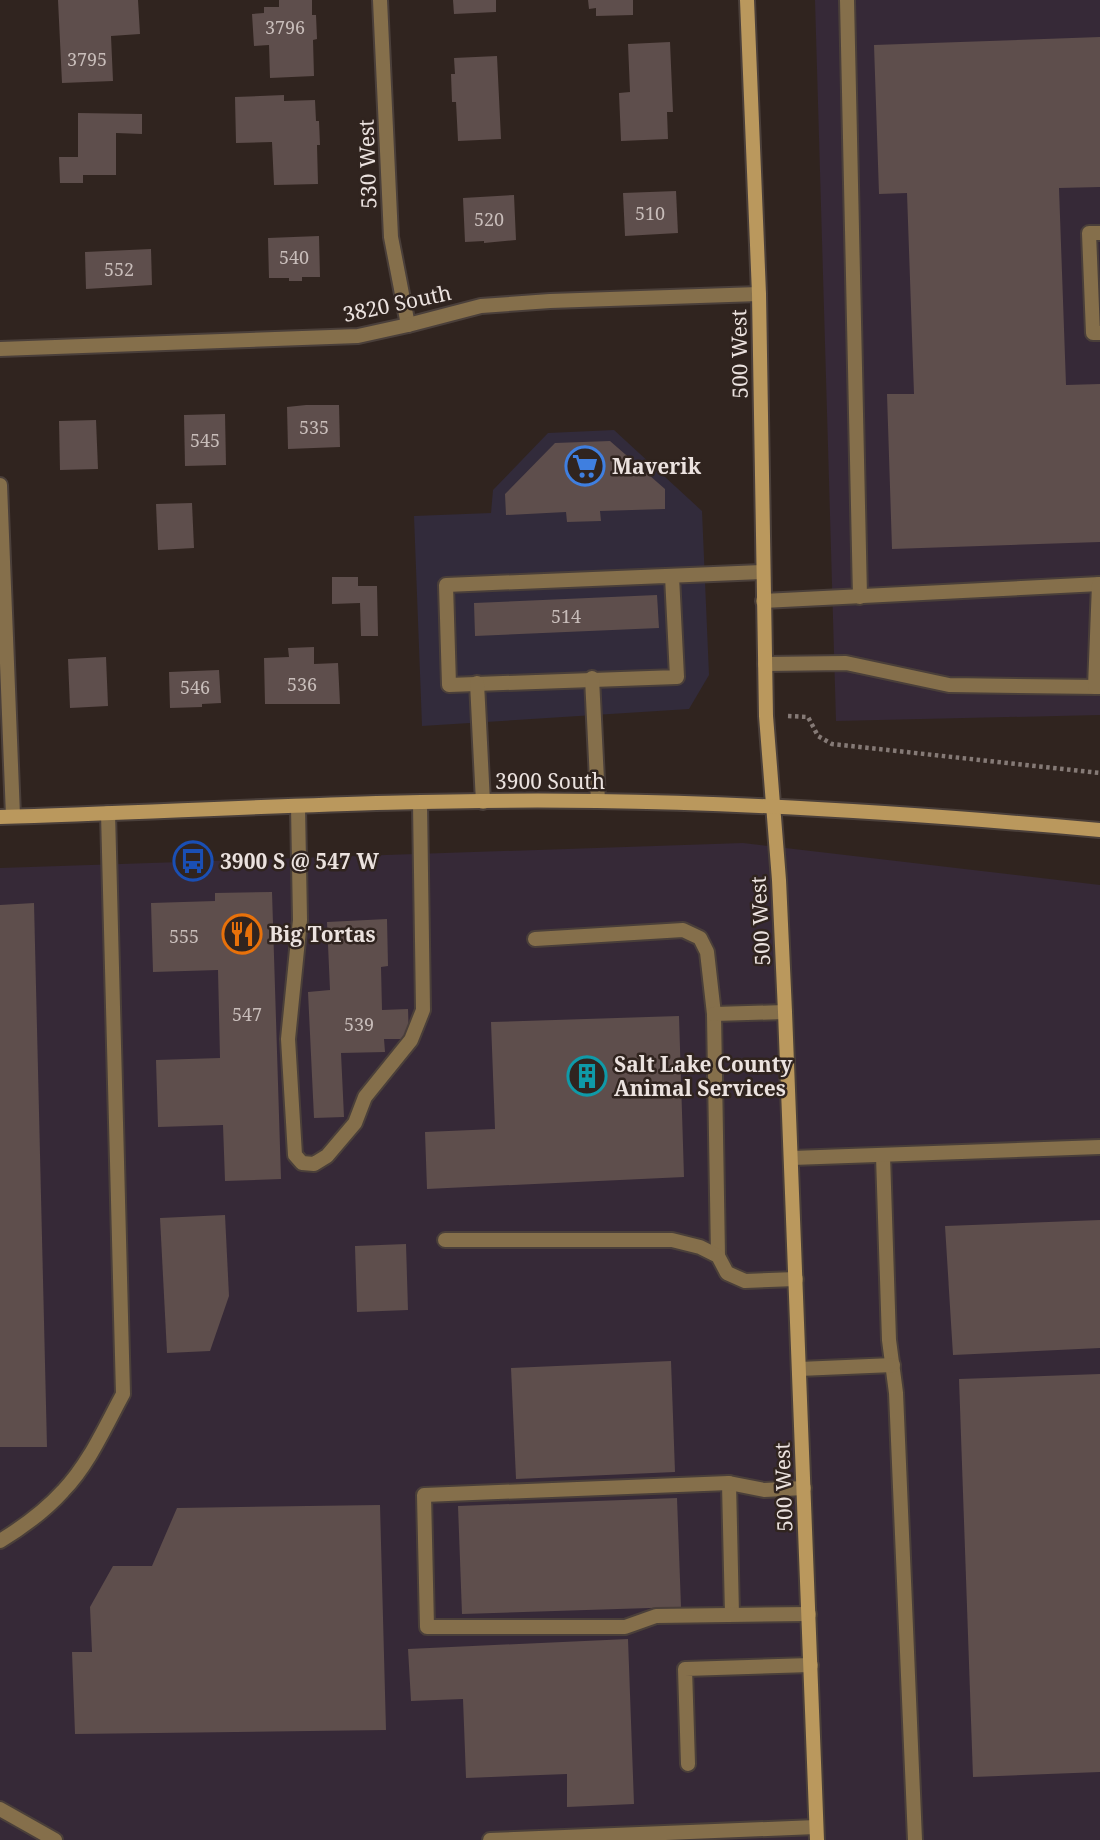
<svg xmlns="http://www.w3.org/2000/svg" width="1100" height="1840" viewBox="0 0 1100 1840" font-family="'Noto Serif',serif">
	<rect width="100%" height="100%" fill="#30241f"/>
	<polygon fill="#322b3b" points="614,430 702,511 709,675 689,709 422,726 414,516 491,513 493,490 548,433"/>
	<g fill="#362937">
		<polygon points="815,0 1100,0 1100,715 836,721"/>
		<polygon points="743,843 1100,885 1100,1840 0,1840 0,868"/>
	</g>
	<g fill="#5e4e4c">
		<polygon points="58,0 138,0 140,34 111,36 113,81 62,83"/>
		<polygon points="279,0 312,0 312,15 316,15 317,39 313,40 314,76 270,78 269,45 254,46 252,14 264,13 264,7 279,7"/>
		<polygon points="453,0 496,0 496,12 454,14"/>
		<polygon points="588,0 633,0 633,15 596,16 596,8 589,9"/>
		<polygon points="1100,37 1100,187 1059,188 1066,385 1100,384 1100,542 892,549 887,394 914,394 907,193 879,194 874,45"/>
		<polygon points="670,42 673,112 667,112 668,139 621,141 619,93 630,92 628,44"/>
		<polygon points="497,56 501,139 458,141 456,102 452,102 451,74 455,74 454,58"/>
		<polygon points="284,95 284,101 315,100 316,121 319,121 320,145 317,145 318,184 274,185 272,142 236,143 235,97"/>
		<polygon points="78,113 142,114 142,134 116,133 116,175 83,175 83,183 60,183 59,157 78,157"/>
		<polygon points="676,191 678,233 625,236 623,193"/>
		<polygon points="514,195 516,240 484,243 484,241 465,242 463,198"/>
		<polygon points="319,236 320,277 302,277 302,281 289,281 289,278 269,278 268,238"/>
		<polygon points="151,249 152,285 86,289 85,252"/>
		<polygon points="306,405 339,405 340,447 288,449 287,407"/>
		<polygon points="225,414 226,465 185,466 184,415"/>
		<polygon points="96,420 98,469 60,470 59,421"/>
		<polygon points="610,441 665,489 665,509 600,511 601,521 567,522 566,512 506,515 505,494 555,443"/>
		<polygon points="192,503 194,548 158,550 156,504"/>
		<polygon points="332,577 358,577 358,586 377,586 378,636 361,636 360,603 332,604"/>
		<polygon points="657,595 659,628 475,636 474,603"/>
		<polygon points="314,647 314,664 338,663 340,704 265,704 264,658 289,657 288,648"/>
		<polygon points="106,657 108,706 70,708 68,659"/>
		<polygon points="219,670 221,703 202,704 202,707 170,708 169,672"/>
		<polygon points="272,892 281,1179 225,1181 223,1125 158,1127 156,1060 220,1058 218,970 153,972 151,903 215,901 215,893"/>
		<polygon points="34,903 47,1447 0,1447 0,905"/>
		<polygon points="387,919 388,966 381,967 382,1010 408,1009 409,1039 384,1039 385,1052 341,1053 344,1117 314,1118 308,992 330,990 327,922"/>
		<polygon points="679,1016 684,1177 427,1189 425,1132 495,1129 491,1022"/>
		<polygon points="225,1215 229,1296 210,1351 167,1353 160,1218"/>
		<polygon points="1100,1220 1100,1348 953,1355 945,1226"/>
		<polygon points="406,1244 408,1310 357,1312 355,1246"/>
		<polygon points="671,1361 675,1472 516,1479 511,1368"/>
		<polygon points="1100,1374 1100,1772 973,1777 959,1379"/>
		<polygon points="677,1498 681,1607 462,1614 458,1506"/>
		<polygon points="380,1505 386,1730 75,1734 72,1652 92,1652 90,1607 113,1566 152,1566 177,1508"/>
		<polygon points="628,1639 634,1804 567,1807 567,1774 466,1778 463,1699 411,1701 408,1649"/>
	</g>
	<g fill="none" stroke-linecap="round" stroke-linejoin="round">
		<g stroke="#4a3f3a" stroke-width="18">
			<g id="service">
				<polyline points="847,0 860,597"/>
				<polyline points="1100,233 1089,233 1093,333 1100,333"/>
				<polyline points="672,576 677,677 449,685 446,585 762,572"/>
				<polyline points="763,601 1100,584"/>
				<polyline points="765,664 846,663 949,685 1100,687"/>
				<polyline points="592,678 598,801"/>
				<polyline points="477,683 483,802"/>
				<polyline points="1095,687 1099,584"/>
				<polyline points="298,806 300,920 288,1039 295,1155 302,1163 314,1164 327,1156 355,1123 365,1097 411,1040 423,1010 420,803"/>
				<polyline points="535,939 683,930 700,938 707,952 714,1014 718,1256"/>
				<polyline points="714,1014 785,1012"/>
				<polyline points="883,1156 889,1340 896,1393 915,1840"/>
				<polyline points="792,1158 1100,1147"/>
				<polyline points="445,1240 672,1240 700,1247 718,1256 727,1273 745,1281 796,1279"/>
				<polyline points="799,1369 893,1365"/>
				<polyline points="729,1483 732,1614"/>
				<polyline points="804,1488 764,1490 729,1483 424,1495 427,1627 625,1627 656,1616 809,1614"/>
				<path d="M 0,1541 C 23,1527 45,1511 63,1491 C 89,1464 105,1427 123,1394 L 108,813"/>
				<polyline points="688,1764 685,1669 811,1665"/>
				<polyline points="0,1809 55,1840"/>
				<polyline points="490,1840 816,1827"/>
			</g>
		</g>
		<g stroke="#4a3f3a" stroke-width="18">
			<g id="minor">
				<polyline points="380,0 391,237 408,325"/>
				<polyline points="0,349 358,336 408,325 481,306 550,301 759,294"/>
				<polyline points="0,485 13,816"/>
			</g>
		</g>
		<g stroke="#4a3f3a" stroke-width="18">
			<g id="secondary">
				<polyline points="747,0 759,294 766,716 779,880 785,1012 817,1840"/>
				<path d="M 0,817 C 199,811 398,798 597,801 C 765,803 933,815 1100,830"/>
			</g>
		</g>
		<polyline stroke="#857a76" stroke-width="4.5" stroke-dasharray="3.5 3.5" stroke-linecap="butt" points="788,716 808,717 818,736 832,744 1100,773"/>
		<use href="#service" stroke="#856f4b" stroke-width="14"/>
		<use href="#minor" stroke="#856f4b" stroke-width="14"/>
		<use href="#secondary" stroke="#ba985d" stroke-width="14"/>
	</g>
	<defs>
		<g id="supermarket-ring" transform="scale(2.0125)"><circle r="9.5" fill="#30241f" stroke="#3f7fe0" stroke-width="1.5"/><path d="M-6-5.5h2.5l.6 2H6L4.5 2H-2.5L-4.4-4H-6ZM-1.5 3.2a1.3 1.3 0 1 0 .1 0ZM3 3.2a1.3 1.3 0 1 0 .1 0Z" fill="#3f7fe0"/></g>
		<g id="bus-ring" transform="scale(2.0125)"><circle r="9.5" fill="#30241f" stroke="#1a4fb4" stroke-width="1.5"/><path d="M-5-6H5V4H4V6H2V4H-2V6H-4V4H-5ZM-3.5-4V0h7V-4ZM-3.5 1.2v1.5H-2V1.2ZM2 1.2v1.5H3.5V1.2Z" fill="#1a4fb4"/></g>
		<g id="restaurant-ring" transform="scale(2.0125)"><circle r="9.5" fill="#30241f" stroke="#e8710a" stroke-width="1.5"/><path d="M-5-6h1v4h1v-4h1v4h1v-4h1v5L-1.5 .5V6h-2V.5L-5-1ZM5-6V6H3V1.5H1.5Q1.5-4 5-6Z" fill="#e8710a"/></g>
		<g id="building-ring" transform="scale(2.0125)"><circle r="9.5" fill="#30241f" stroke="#0f9aa8" stroke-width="1.5"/><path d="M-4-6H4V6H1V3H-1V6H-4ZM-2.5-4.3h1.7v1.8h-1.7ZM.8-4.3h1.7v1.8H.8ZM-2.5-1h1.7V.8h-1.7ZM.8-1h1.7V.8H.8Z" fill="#0f9aa8"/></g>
	</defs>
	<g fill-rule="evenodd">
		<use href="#supermarket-ring" x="585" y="466"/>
		<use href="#bus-ring" x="193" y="861"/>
		<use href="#restaurant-ring" x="242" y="934"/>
		<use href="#building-ring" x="587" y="1076"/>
	</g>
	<g text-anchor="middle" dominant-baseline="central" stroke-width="5" stroke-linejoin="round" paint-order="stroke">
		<g font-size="18" fill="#c8bdba">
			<text x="285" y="27">3796</text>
			<text x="87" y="59">3795</text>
			<text x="650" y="213">510</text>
			<text x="489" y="219">520</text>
			<text x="294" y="257">540</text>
			<text x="119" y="269">552</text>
			<text x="314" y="427">535</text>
			<text x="205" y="440">545</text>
			<text x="566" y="616">514</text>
			<text x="302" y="684">536</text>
			<text x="195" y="687">546</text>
			<text x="184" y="936">555</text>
			<text x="247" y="1014">547</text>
			<text x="359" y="1024">539</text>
		</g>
		<g font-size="21" fill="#ebe2df" stroke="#30241f">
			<text transform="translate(367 164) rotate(-92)">530 West</text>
			<text transform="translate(397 303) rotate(-12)">3820 South</text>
			<text transform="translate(739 354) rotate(-91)">500 West</text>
			<text x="550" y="781">3900 South</text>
			<text transform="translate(760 921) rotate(-93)">500 West</text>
			<text transform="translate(783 1487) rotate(-92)">500 West</text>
		</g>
		<g font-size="21" font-weight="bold" fill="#ebe2df" stroke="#30241f" text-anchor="start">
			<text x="612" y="466">Maverik</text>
			<text x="220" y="861">3900 S @ 547 W</text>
			<text x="269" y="934">Big Tortas</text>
			<text x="614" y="1064">Salt Lake County<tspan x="614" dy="24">Animal Services</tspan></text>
		</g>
	</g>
</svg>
